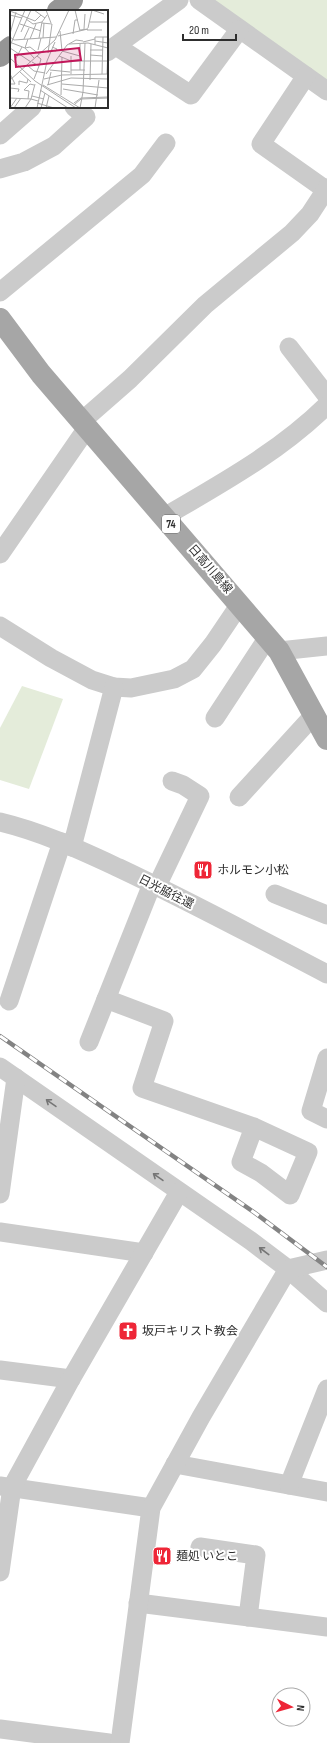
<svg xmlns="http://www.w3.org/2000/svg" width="327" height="1743" viewBox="0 0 327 1743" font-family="'Sofia Sans Condensed','Noto Sans JP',sans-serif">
	<rect width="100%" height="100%" fill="#fff"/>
	<g fill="#e4ecda">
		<polygon points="204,0 327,0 327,84"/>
		<polygon points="22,686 63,699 29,789 0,780 0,728"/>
	</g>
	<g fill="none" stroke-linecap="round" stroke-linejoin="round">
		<g stroke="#cbcbcb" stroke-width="19">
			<polyline points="199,0 327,91"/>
			<polyline points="116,46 191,95 239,30"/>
			<polyline points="107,52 179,0"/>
			<polyline points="306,76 261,144 326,190"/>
			<polyline points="0,135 32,107"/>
			<polyline points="0,169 24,162 54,146 86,117 74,107"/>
			<polyline points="0,292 142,175 166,143"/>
			<polyline points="289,347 327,396"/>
			<polyline points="82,421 130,379 205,305 292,233 310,214 327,188"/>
			<path d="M 164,517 C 222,483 279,452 327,405"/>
			<polyline points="0,554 87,428"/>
			<polyline points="0,626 51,658 92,680 114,687 131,688 174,679 193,669 213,644 240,604"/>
			<polyline points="279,651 327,646"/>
			<polyline points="215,718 268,637"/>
			<polyline points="239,797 314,715"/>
			<path d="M 0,822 C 42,832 80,850 119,868 C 189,901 258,938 327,974"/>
			<polyline points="72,847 114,687"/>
			<polyline points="157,886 200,796 183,785 172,781"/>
			<polyline points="275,894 327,915"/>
			<polyline points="106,999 164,1021 142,1088 254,1127 308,1152 290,1195 261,1173 241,1162 254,1127"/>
			<polyline points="9,1001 62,842"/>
			<polyline points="89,1042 152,884"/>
			<polyline points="327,1058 311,1111 327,1119"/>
			<polyline points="0,1067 251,1241 288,1269 327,1303"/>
			<polyline points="0,1194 16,1078"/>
			<polyline points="0,1232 144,1253"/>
			<polyline points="0,1370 71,1379"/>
			<polyline points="175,1464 327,1492"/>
			<polyline points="289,1485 327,1389"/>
			<polyline points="0,1486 151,1508"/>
			<polyline points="200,1547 256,1555 248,1617"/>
			<polyline points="0,1572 12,1487 71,1379 179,1192"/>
			<polyline points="138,1603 327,1627"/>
			<polyline points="0,1729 109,1743"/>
			<polyline points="120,1743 151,1508 201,1417 288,1269 327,1260"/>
		</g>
		<polyline stroke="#a6a6a6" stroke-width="22" points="0,319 41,374 279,651 327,739"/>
		<g stroke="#959595" stroke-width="22">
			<polyline points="58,11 72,0"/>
			<polyline points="0,56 11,47"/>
		</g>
		<g stroke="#838383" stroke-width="4.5">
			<polyline id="rail" points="0,1036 255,1213 327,1267"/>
		</g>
		<use href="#rail" stroke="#fff" stroke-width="3" stroke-dasharray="9" stroke-linecap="butt"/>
	</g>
	<defs><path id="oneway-shaft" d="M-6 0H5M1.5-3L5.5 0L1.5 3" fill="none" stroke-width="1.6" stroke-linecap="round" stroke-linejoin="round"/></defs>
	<g stroke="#757575">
		<use href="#oneway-shaft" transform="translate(51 1103) rotate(-145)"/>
		<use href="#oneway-shaft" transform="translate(158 1177) rotate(-145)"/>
		<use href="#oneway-shaft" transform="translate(264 1251) rotate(-143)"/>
	</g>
	<defs>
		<g id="restaurant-square" transform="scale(1)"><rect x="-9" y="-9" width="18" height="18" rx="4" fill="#ee2637" stroke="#fff"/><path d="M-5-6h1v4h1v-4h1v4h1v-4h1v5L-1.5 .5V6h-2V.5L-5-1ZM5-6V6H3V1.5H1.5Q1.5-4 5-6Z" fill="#fff"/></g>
		<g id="church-square" transform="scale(1)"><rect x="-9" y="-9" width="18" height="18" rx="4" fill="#ee2637" stroke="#fff"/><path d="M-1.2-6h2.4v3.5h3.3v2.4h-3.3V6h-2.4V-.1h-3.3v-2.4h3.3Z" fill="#fff"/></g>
	</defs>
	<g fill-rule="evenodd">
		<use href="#restaurant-square" x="203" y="870"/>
		<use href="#church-square" x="128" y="1331"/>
		<use href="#restaurant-square" x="162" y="1556"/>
	</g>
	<g text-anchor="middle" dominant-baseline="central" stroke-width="4" stroke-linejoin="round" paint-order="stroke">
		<rect fill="#fff" stroke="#6d6d6d" stroke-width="1" x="162" y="515" width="18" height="18" rx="3"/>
		<g font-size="11" font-weight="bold" fill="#2e2e2e">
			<text x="171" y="524">74</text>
		</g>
		<g font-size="12" fill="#2e2e2e" stroke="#fff">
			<text transform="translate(210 569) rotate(49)">日高川島線</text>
			<text transform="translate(166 892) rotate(27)">日光脇往還</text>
		</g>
		<g font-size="12" fill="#2e2e2e" stroke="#fff" text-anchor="start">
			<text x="217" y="870">ホルモン小松</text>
			<text x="142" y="1331">坂戸キリスト教会</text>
			<text x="176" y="1556">麺処 いとこ</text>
		</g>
	</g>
	<g transform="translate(10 10)">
		<rect width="98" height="98" fill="#fff"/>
		<path fill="none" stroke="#ababab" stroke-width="1" d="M 24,0 L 35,8M 36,0 L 41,13M 65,0 L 70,21M 82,0 L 94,4M 0,1 L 25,11 L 31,5M 0,5 L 12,8M 16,9 L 23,14 L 32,12M 80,12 L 98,12M 32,13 L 42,14 L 38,43M 10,14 L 31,21M 78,18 L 82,0M 74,19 L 75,4M 77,20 L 92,20M 50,21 L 52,41 L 70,46M 11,22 L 21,0M 0,24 L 6,2M 63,24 L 65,10 L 68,10M 48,26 L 78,19 L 70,20M 0,27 L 4,30 L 46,27M 29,28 L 32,12 L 37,5M 33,28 L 34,13M 14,29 L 19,18M 18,29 L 15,38 L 24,48M 20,29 L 26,14M 85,31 L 98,33M 73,32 L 85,29M 2,33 L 15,38 L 20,37 L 29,44M 59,34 L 78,33 L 98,38M 85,35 L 85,27 L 98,27M 0,36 L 15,0M 0,38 L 21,52M 28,40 L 31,28M 41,40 L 46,41 L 47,39 L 42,37M 80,40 L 93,40M 80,45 L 93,46M 27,46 L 31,49 L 29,56M 49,46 L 61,51 L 98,51M 0,48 L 25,71 L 66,98M 5,50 L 12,37M 22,52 L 29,56 L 24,69M 18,56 L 24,61 L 35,63M 40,60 L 60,62M 61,60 L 75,60M 70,60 L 70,34M 10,62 L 21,72M 0,64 L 5,74 L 0,74M 36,64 L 57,35 L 66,30 L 73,31M 61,64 L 61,46M 92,64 L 93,27M 97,64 L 98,38M 34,69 L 52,65 L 98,64M 0,70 L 45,30 L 59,0M 80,70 L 81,34M 52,74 L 98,78M 9,75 L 9,71 L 17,73 L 18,69M 33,75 L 70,98M 37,75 L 61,68 L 98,69M 38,75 L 41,62M 0,78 L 9,79 L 8,82M 53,79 L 88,85M 30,80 L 58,98M 51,85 L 52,47M 22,86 L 34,89M 0,88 L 21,89 L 25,74M 18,89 L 19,81 L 14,80 L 20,74 L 24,75M 27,93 L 44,98M 64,93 L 71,88 L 98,87M 65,94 L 71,89 L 98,88M 0,98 L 7,88M 4,98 L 11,88M 15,98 L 21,89 L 28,91M 27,98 L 37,51 L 45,32M 31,98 L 35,83M 36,98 L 39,86M 70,98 L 73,82 L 75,33M 85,98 L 89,70"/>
		<path fill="#c2185b" fill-opacity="0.15" stroke="#c2185b" stroke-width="2" d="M 69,38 L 71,50 L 6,57 L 5,45 Z"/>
		<rect width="98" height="98" fill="none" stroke="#2e2e2e" stroke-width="2"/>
	</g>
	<g transform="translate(291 1707) rotate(96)"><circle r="19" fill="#ffffff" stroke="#ababab"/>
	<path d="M0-3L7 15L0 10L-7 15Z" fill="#ee2637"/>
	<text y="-6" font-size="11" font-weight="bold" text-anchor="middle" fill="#2e2e2e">N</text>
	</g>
	<path d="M183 34v6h53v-6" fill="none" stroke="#2e2e2e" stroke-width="2"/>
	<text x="189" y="34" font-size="12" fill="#2e2e2e" stroke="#ffffff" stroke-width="3" paint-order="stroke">20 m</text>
</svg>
